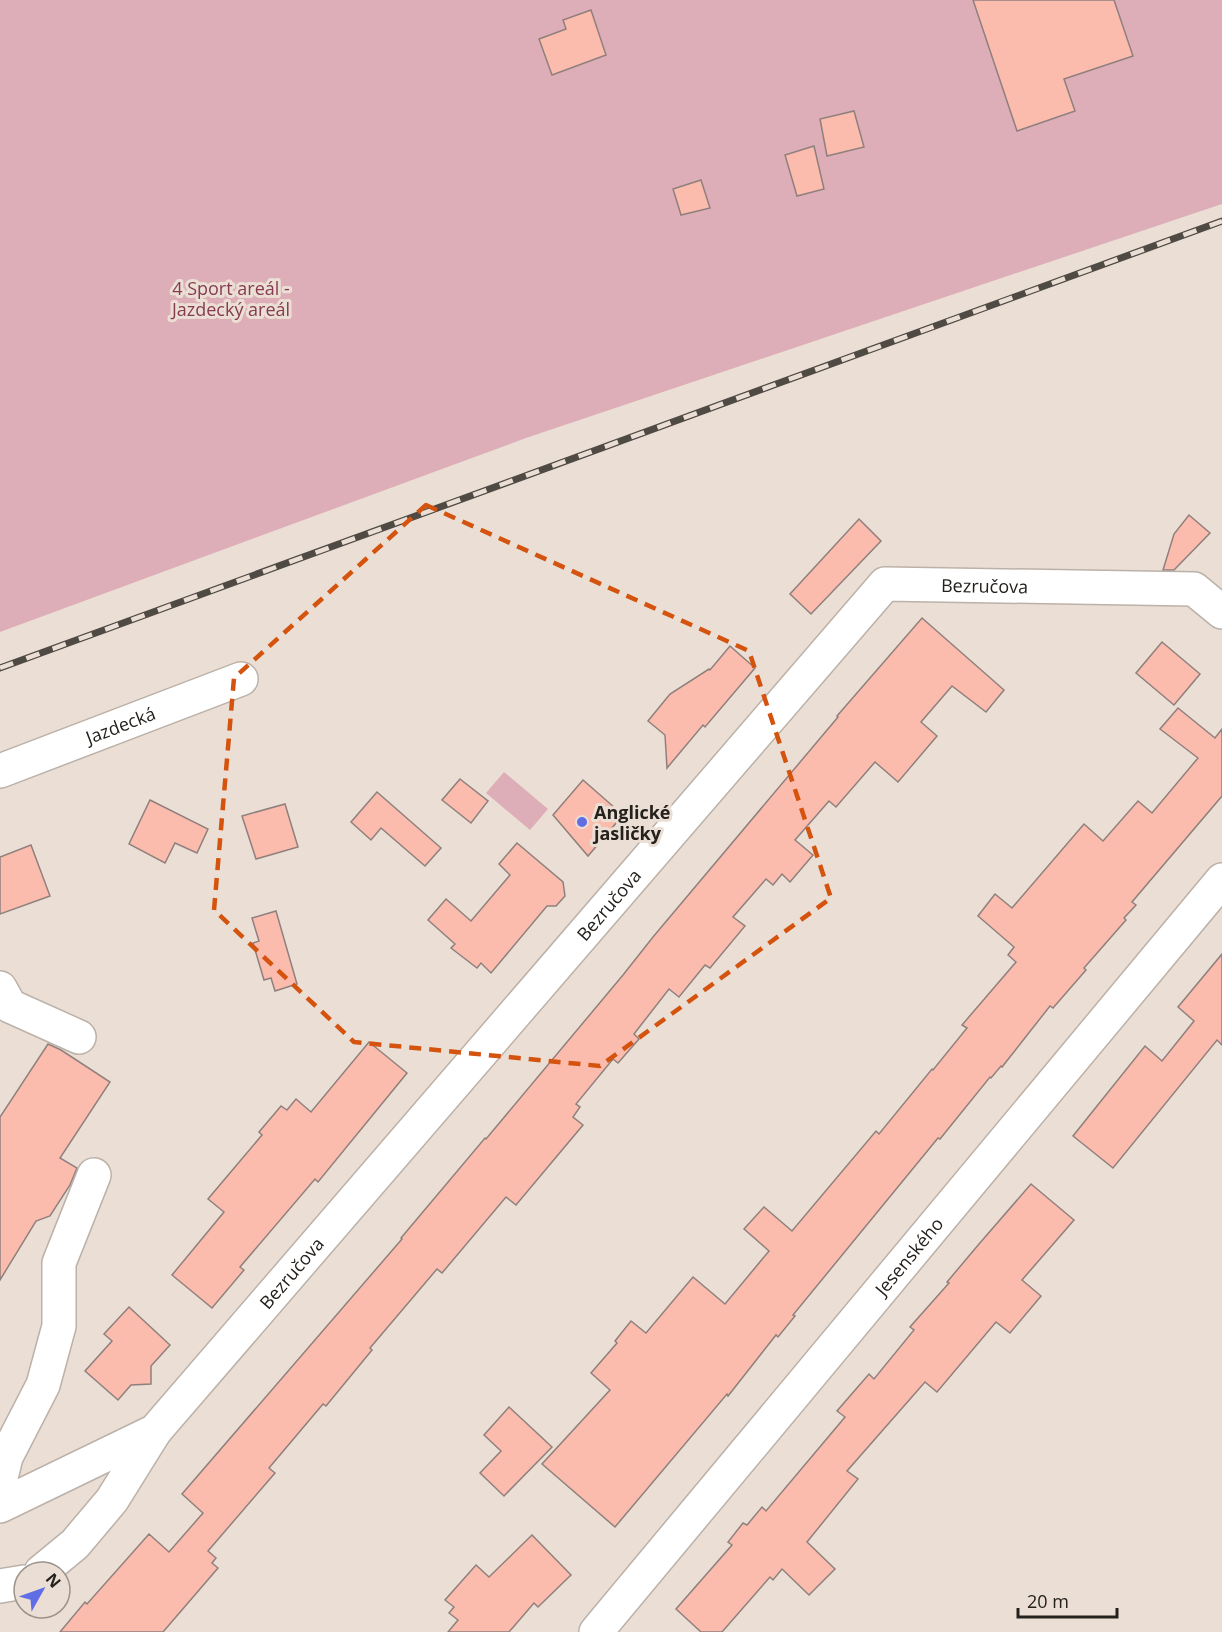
<svg xmlns="http://www.w3.org/2000/svg" width="1222" height="1632" viewBox="0 0 1222 1632" font-family="'Open Sans',sans-serif">
	<rect width="100%" height="100%" fill="#ebdfd5"/>
	<g fill="#deaeb8">
		<polygon points="0,0 1222,0 1222,204 526,438 0,632"/>
		<polygon points="504,772 548,809 530,830 486,793"/>
	</g>
	<g fill="#fbbbad" stroke="#8f807d" stroke-width="1.5">
		<polygon points="973,0 1114,0 1133,56 1064,79 1075,111 1017,131"/>
		<polygon points="591,10 606,55 552,75 539,39 566,29 563,20"/>
		<polygon points="854,111 864,147 827,156 820,119"/>
		<polygon points="814,146 824,189 797,196 785,155"/>
		<polygon points="701,180 710,208 681,215 673,189"/>
		<polygon points="1189,515 1210,533 1174,570 1163,570 1174,534"/>
		<polygon points="859,519 881,541 811,614 790,594"/>
		<polygon points="922,618 1004,690 986,712 952,686 921,722 937,736 898,782 875,762 836,807 829,801 795,840 813,855 790,882 782,874 773,885 766,879 733,917 745,926 710,968 705,965 679,997 669,989 634,1034 639,1039 618,1063 613,1059 576,1104 580,1107 573,1117 583,1125 516,1205 506,1197 442,1273 437,1269 370,1348 372,1350 326,1406 323,1404 269,1468 275,1473 208,1551 216,1558 212,1563 218,1568 163,1632 60,1632 85,1602 87,1604 149,1534 169,1552 203,1513 182,1494 402,1239 401,1238 485,1138 486,1139 623,975 653,937 838,717 837,716"/>
		<polygon points="1162,642 1200,674 1174,705 1136,673"/>
		<polygon points="730,646 755,668 705,727 703,725 667,768 665,735 648,721 670,694 709,669 710,670"/>
		<polygon points="1178,708 1215,738 1222,729 1222,796 1132,902 1136,905 1124,918 1126,920 1084,968 1086,970 1053,1008 1050,1006 1002,1067 1001,1066 991,1078 990,1077 940,1139 938,1138 793,1315 795,1316 778,1337 776,1335 728,1396 727,1394 615,1527 542,1464 610,1390 591,1373 617,1343 615,1341 631,1321 646,1333 693,1277 725,1304 769,1251 744,1229 764,1207 792,1231 876,1131 879,1134 932,1069 933,1070 967,1028 962,1025 1016,962 1008,955 1014,947 978,916 995,894 1012,908 1084,824 1103,841 1138,801 1152,813 1198,758 1160,729"/>
		<polygon points="460,779 488,801 471,823 442,800"/>
		<polygon points="583,780 623,815 588,856 553,815"/>
		<polygon points="377,792 441,848 425,866 381,828 371,840 351,822"/>
		<polygon points="150,800 208,829 197,853 175,843 165,863 129,844"/>
		<polygon points="285,804 298,847 256,859 242,816"/>
		<polygon points="517,843 563,882 565,896 556,906 547,906 491,973 481,963 477,968 451,948 455,944 428,920 446,899 471,921 510,875 499,864"/>
		<polygon points="31,845 50,896 0,914 0,857"/>
		<polygon points="276,911 297,984 275,991 271,978 264,980 253,943 259,941 252,918"/>
		<polygon points="1222,954 1222,1045 1217,1040 1113,1168 1073,1136 1145,1046 1162,1061 1194,1021 1178,1007"/>
		<polygon points="369,1042 407,1073 318,1182 315,1179 240,1267 244,1270 212,1308 172,1275 224,1212 208,1199 262,1135 259,1132 281,1106 287,1110 296,1099 311,1112"/>
		<polygon points="48,1044 61,1050 110,1082 60,1158 77,1168 70,1185 50,1216 36,1221 0,1280 0,1117"/>
		<polygon points="1031,1184 1074,1220 1022,1280 1041,1296 1010,1333 996,1322 937,1392 925,1382 847,1471 858,1479 807,1542 835,1569 809,1595 782,1569 773,1580 770,1577 722,1632 701,1632 676,1609 732,1545 728,1542 743,1523 747,1525 762,1507 766,1511 845,1417 837,1411 869,1374 874,1379 914,1330 910,1327 949,1283 947,1282 979,1244"/>
		<polygon points="129,1307 170,1345 151,1366 151,1384 131,1385 118,1400 85,1371 112,1341 104,1334"/>
		<polygon points="509,1407 552,1447 504,1496 480,1473 501,1451 484,1435"/>
		<polygon points="532,1535 571,1575 538,1607 534,1603 509,1632 448,1632 458,1620 449,1613 454,1607 445,1600 476,1565 489,1577"/>
	</g>
	<g fill="none" stroke-linecap="round" stroke-linejoin="round">
		<g stroke="#bcb1a8" stroke-width="36">
			<g id="minor">
				<path id="s1" d="M 0,771 L 241,679"/>
				<polyline points="0,988 10,1006 79,1037"/>
				<polyline points="0,1482 6,1457 43,1385 59,1326 59,1263 94,1175"/>
				<path id="s2" d="M 0,1506 L 155,1431 L 885,584 L 1194,589 L 1222,612"/>
				<polyline points="41,1572 75,1544 112,1500 155,1431"/>
				<polyline points="0,1586 24,1582"/>
				<path id="s3" d="M 596,1632 L 1222,880"/>
			</g>
		</g>
		<use href="#minor" stroke="#fff" stroke-width="33"/>
		<g stroke="#4f4a44" stroke-width="7">
			<polyline id="rail" points="0,668 1222,221"/>
		</g>
		<use href="#rail" stroke="#ebdfd5" stroke-width="4.5" stroke-dasharray="14" stroke-linecap="butt"/>
	</g>
	<path fill="none" stroke="#d4530e" stroke-width="4.5" stroke-dasharray="12 8" stroke-linejoin="round" d="M 426,505 L 749,651 L 831,898 L 600,1066 L 354,1042 L 214,910 L 234,678 Z"/>
	<circle fill="#606de5" stroke="#ebdfd5" stroke-width="2" cx="582" cy="822" r="6"/>
	<g text-anchor="middle" dominant-baseline="central" stroke-width="6" stroke-linejoin="round" paint-order="stroke">
		<g font-size="18" fill="#873b51" stroke="#ebdfd5">
			<text x="231" y="288">4 Sport areál -<tspan x="231" dy="21">Jazdecký areál</tspan></text>
		</g>
		<g font-size="18" fill="#24201c" stroke="#ebdfd5">
			<text stroke="none"><textPath href="#s2" startOffset="1390">Bezručova</textPath></text>
			<text stroke="none"><textPath href="#s1" startOffset="129">Jazdecká</textPath></text>
			<text stroke="none"><textPath href="#s2" startOffset="867">Bezručova</textPath></text>
			<text stroke="none"><textPath href="#s3" startOffset="489">Jesenského</textPath></text>
			<text stroke="none"><textPath href="#s2" startOffset="381">Bezručova</textPath></text>
		</g>
		<g font-size="18" font-weight="bold" fill="#24201c" stroke="#ebdfd5" text-anchor="start">
			<text x="594" y="812">Anglické<tspan x="594" dy="21">jasličky</tspan></text>
		</g>
	</g>
	<g transform="translate(42 1590) rotate(50)"><circle r="28" fill="#ebdfd5" stroke="#9b938b" stroke-width="1.5"/>
	<path d="M0-4.5L10 22L0 15L-10 22Z" fill="#606de5"/>
	<text y="-9" font-size="16" font-weight="bold" text-anchor="middle" fill="#24201c">N</text>
	</g>
	<path d="M1018 1608v9h99v-9" fill="none" stroke="#24201c" stroke-width="3"/>
	<text x="1027" y="1608" font-size="18" fill="#24201c" stroke="#ebdfd5" stroke-width="4.5" paint-order="stroke">20 m</text>
</svg>
